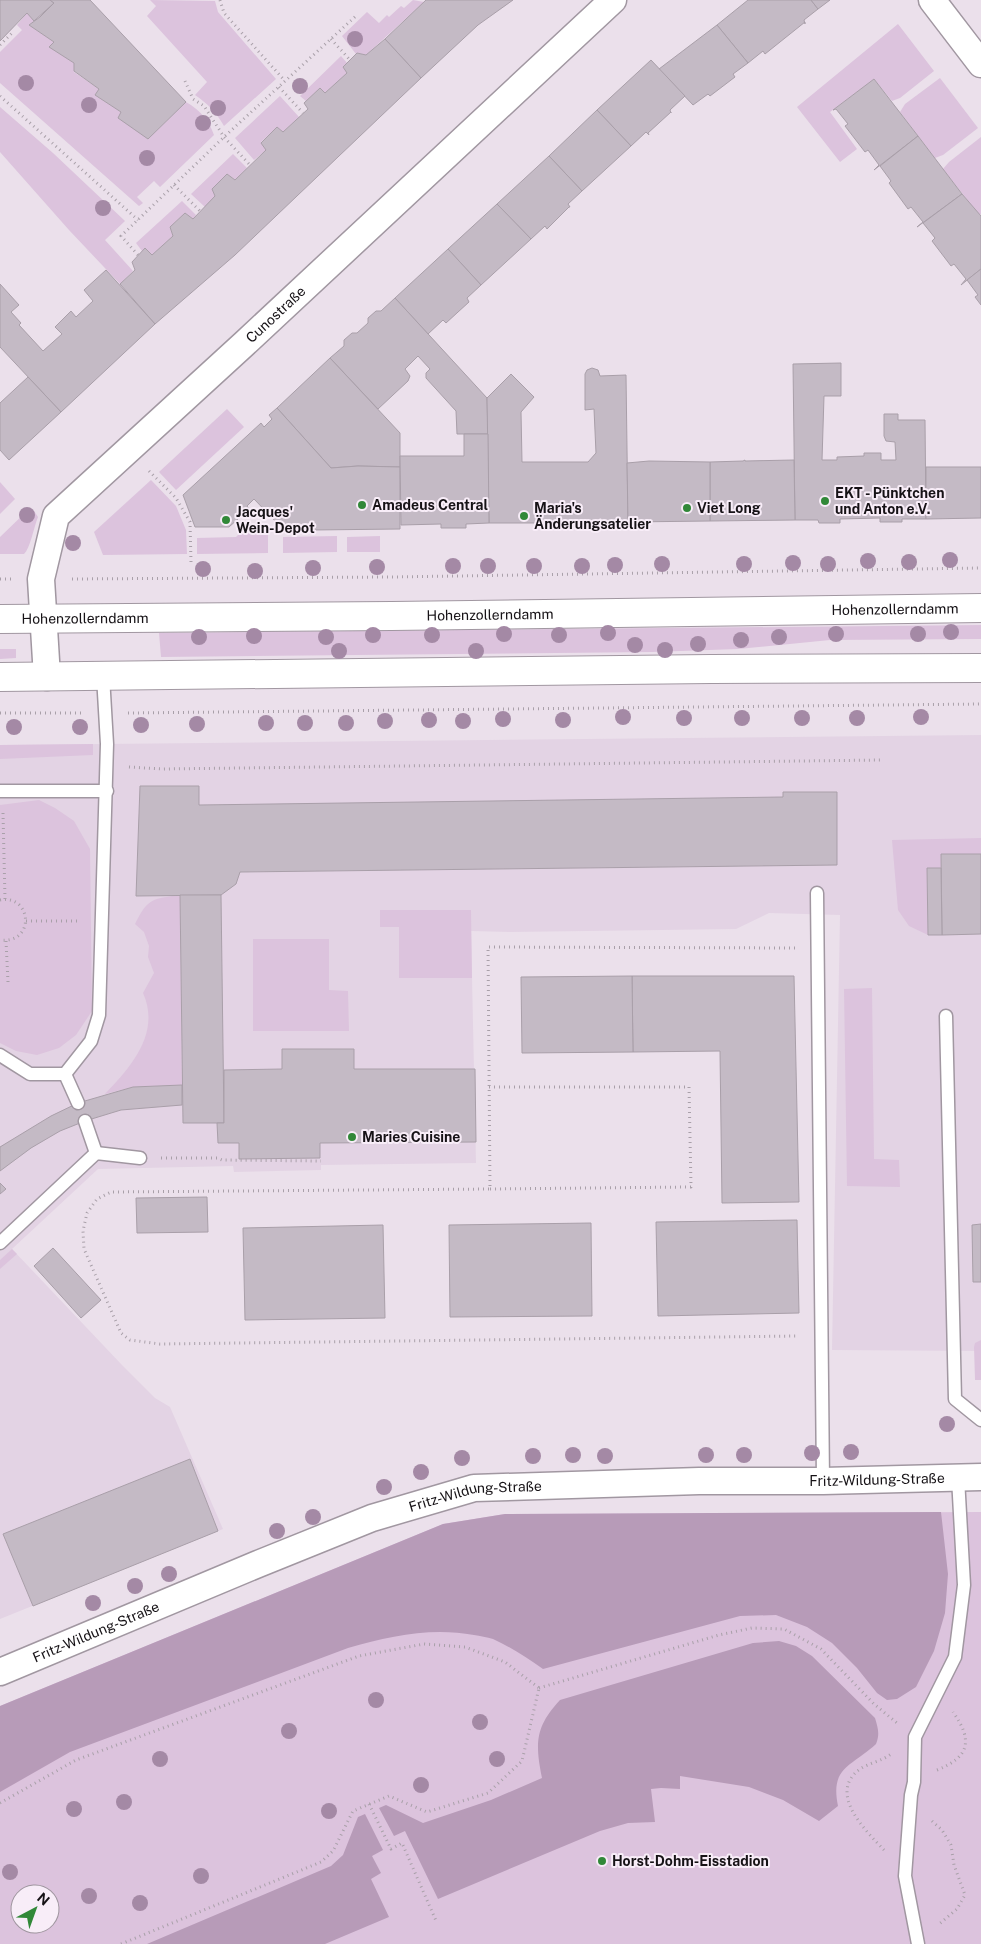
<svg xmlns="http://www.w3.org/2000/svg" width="981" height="1944" viewBox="0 0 981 1944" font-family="'Public Sans',sans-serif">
	<rect width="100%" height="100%" fill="#ebe0eb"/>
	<polygon fill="#e3d3e4" points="981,735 981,1351 832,1350 840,915 769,913 736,929 511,932 471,931 476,1163 321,1165 321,1170 234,1172 233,1166 98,1169 12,1249 122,1365 155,1398 170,1407 223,1529 0,1619 0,745"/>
	<g fill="#dcc3dd" fill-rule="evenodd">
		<path d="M 150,0 L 215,1 L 218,12 L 276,79 L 224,126 C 216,112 208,104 195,95 L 207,82 L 147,16 L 156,6 Z"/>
		<polygon points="413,0 424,2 366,55 358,53 356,54 342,36 367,12 379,23 387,15 389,17 401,6 404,8"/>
		<path d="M 27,13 L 34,21 L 29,25 L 54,42 L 50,47 L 74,63 L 74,72 L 99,89 L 95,95 L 121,112 L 148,139 L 186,102 C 201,111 208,119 214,135 L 160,187 L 154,181 L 137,197 L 143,203 L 139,206 L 0,83 L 0,52 L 22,30 L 17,25 Z"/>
		<polygon points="898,24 934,71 900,98 892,101 874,79 830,112 857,149 840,162 797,107"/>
		<polygon points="341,56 347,63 347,73 325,93 320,88 306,101 300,96"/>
		<polygon points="940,78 978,128 943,155 935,158 900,112 905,104"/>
		<polygon points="280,96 299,117 283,132 277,127 261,142 266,150 254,160 235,138"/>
		<polygon points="0,107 53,153 125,221 105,240 133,271 120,284 69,230 0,152"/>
		<polygon points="981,137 981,214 979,215 943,169 949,162"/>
		<polygon points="233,154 247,168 235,180 227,174 213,189 215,196 205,207 191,194"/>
		<polygon points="182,201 196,215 193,219 185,213 170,227 173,236 152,255 145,249 142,251 136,243"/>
		<polygon points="227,409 244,427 176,490 159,472"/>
		<polygon points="151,480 176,506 186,530 187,554 103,555 94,532"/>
		<polygon points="0,482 15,499 0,514"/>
		<path d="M 28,510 L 34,511 L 38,517 C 34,527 30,549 24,554 L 0,554 L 0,537 Z"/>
		<polygon points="240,533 268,533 268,553 197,554 197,538 236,537"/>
		<polygon points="337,536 337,552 283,553 283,537"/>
		<polygon points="380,536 380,552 347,552 347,537"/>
		<polygon points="981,625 981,639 830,640 738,649 652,652 161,657 159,633"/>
		<polygon points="0,649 16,649 16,658 0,659"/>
		<polygon points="93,744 93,755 0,759 0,745"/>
		<polygon points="39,800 55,808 74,821 90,849 92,1011 76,1035 59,1048 37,1055 16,1051 0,1043 0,805"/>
		<polygon points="981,838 981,854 941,854 941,868 927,869 928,935 909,926 898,910 892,840"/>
		<path d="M 180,895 L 182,1085 L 133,1087 L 105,1094 C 131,1067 161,1033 143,993 L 154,973 L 148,957 L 149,946 L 144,932 L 135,924 C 148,898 152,899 180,895 Z"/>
		<polygon points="380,910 471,910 472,978 399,978 399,927 380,927"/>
		<polygon points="253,939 329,939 329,990 348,991 349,1031 253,1031"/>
		<polygon points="872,988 874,1159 899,1160 900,1187 847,1186 844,989"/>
		<polygon points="12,1249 17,1254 0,1269 0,1260"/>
		<polygon points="981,1340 981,1380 975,1380 974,1347 975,1343"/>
		<path d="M 981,1512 L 981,1944 L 0,1944 L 0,1706 L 443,1524 L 505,1514 ZM 20,1894 L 50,1894 L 50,1924 L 20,1924 Z"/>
	</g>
	<g fill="#b79bb8">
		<path d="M 941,1512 L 948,1574 L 945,1613 L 934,1651 L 916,1687 L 897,1699 L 887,1700 L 877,1693 L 857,1668 L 832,1643 L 807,1627 L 776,1615 L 740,1616 L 543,1669 C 527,1658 511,1647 493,1639 C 487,1637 480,1636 474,1635 C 431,1627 390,1636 348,1648 L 70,1752 L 0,1792 L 0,1706 L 443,1524 L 505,1514 Z"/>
		<path d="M 779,1641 L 796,1646 L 812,1656 L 875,1718 C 878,1728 880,1734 876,1744 C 851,1767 830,1767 838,1806 L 819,1821 L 783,1800 L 749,1787 L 680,1776 L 680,1789 L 661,1788 L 651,1789 L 655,1822 L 628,1823 L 600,1831 L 438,1899 L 405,1831 L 394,1836 L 379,1808 L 386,1805 L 423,1823 L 491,1800 L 542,1778 C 535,1743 535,1727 560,1700 L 753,1643 Z"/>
		<polygon points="365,1814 383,1850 372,1856 381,1873 371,1879 389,1917 325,1944 147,1944 331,1866 343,1855 358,1817"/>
	</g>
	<g fill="#c4bac5" stroke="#a99fa9">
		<polygon points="0,0 50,0 54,3 34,21 27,13 0,41"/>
		<polygon points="50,0 90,0 186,102 148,139 118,118 121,112 95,95 99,89 74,71 74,63 49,47 54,42 29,25 40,17 54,3"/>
		<polygon points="426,0 513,0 478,25 421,78 385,39"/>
		<polygon points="748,0 811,0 818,9 804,20 805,24 805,22 765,54 763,51 748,63 717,25"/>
		<polygon points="811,0 830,0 818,9"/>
		<polygon points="717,25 748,63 733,74 735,77 710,96 708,94 693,105 659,69"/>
		<polygon points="385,39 421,78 235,255 155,324 120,284 135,270 132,262 145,248 152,255 173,236 170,227 185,213 193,219 215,196 212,189 227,174 235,180 266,150 261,143 277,127 283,132 308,109 304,103 320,88 325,93 347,73 343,67 357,53 366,55"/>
		<polygon points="651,60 685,96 670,110 671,113 671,112 648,133 649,135 646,132 631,146 597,110"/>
		<polygon points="874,79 918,136 874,170 879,165 868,150 865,152 845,126 848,124 836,109 833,110"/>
		<polygon points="597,110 631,146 582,191 549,156"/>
		<polygon points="918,136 962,194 917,227 923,222 911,207 908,209 889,183 891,181 880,166"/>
		<polygon points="549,156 582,191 568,204 570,207 569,207 547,229 545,226 531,239 497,204"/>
		<polygon points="962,194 981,216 981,269 961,285 966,279 954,264 951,266 932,241 935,238 923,223"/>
		<polygon points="497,204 531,239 481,285 448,249"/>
		<polygon points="448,249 481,285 467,298 469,302 446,323 443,320 428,334 395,298"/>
		<polygon points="981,269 981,305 975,297 978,295 967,280"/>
		<polygon points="106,270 155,324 61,412 0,347 0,284 19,305 11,312 21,323 19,325 43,351 62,334 55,327 71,311 76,317 93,301 84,290"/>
		<polygon points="395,298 487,398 488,434 457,434 456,411 426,378 426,373 430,369 418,356 405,369 410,376 408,381 378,409 330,358 344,346 344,340 352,333 357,333 368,323 368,318 376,311 381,311"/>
		<polygon points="330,358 400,433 400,467 358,466 331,468 277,408"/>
		<polygon points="841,363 841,396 824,396 822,460 837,460 837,457 864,456 864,453 881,453 881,460 896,460 895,442 886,441 884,436 884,414 898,414 898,420 925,420 926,519 902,519 902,522 880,522 880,518 840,519 840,523 819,523 818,520 795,520 793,364"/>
		<polygon points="592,368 598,370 600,376 626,375 628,522 581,523 581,526 535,527 535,523 489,523 487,398 511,374 534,397 521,412 522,462 588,462 596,453 594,409 585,410 585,374 587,370"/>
		<polygon points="28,377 61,412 9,460 0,450 0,403"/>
		<polygon points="277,408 331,468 358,466 400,467 400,529 312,530 312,526 280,526 254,499 247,506 249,509 229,527 195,527 183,495 261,423 264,427 272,419 269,415"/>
		<polygon points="464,434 488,434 489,523 466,524 466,528 441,528 441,524 401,525 400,456 464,456"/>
		<polygon points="745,460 745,461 794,460 795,520 710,521 710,462 743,461"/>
		<polygon points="649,461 710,462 710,521 628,522 627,463"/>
		<polygon points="926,467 981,467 981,518 926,519"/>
		<polygon points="140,786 199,786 199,805 783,797 783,792 837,792 837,865 240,872 236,884 221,895 136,896"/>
		<polygon points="941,854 981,854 981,934 942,935"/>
		<polygon points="927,868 941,868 942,935 928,935"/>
		<polygon points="180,895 221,895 224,1123 183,1123"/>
		<polygon points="632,976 794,976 799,1202 722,1203 720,1051 633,1052"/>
		<polygon points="632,976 633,1052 522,1053 521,977"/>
		<polygon points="282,1049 354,1049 354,1069 475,1069 476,1142 320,1143 320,1158 239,1159 239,1143 218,1143 217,1123 224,1123 224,1070 282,1069"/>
		<polygon points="182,1085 182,1105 121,1110 85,1121 60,1131 31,1148 0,1171 0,1147 51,1116 78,1103 133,1087"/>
		<polygon points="0,1183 6,1189 0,1194"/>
		<polygon points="207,1197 208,1232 137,1233 136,1198"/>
		<polygon points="797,1220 799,1313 658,1316 656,1222"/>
		<polygon points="591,1223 592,1316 450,1317 449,1225"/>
		<polygon points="981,1224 981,1282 973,1282 972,1225"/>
		<polygon points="383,1225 385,1318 245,1320 243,1228"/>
		<polygon points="53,1248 101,1300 81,1318 34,1266"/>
		<polygon points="190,1459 218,1531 33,1606 3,1534"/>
	</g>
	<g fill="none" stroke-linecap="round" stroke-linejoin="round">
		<g stroke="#a197a1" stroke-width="15">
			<g id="service">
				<polyline points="0,791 107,791"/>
				<polyline points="817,893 823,1481"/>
				<polyline points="946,1016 955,1399 981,1420"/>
				<polyline points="0,1055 30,1074 65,1074 91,1041 99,1015 107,744 103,676"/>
				<polyline points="65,1074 78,1103"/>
				<polyline points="85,1121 96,1153"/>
				<polyline points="0,1243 96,1153 140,1158"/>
				<polyline points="918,1944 905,1876 911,1795 914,1782 915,1737 955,1657 964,1585 958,1478"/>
			</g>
		</g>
		<g stroke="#a197a1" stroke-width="29">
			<g id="minor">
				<polyline points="932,0 981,64"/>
				<path id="s1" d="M 47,677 L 41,579 L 56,516 L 244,344 L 613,0"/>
				<path id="s2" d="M 0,1672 L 258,1564 L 372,1518 L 474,1488 L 699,1481 L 823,1481 L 981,1477"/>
			</g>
		</g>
		<g stroke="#a197a1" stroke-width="30">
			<g id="secondary">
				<path id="s3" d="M 0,619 L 392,616 L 981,608"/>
				<polyline points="0,677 711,669 981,668"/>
			</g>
		</g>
		<g stroke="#a9a0a9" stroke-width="3" stroke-dasharray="1 4" stroke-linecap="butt">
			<polyline points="220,0 224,13 285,81"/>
			<polyline points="331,39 350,60"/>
			<polyline points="0,45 14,31"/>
			<polyline points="185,81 193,99 204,106 224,137 250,165"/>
			<polyline points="279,87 303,113"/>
			<polyline points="0,96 138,220"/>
			<polyline points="174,185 200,211"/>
			<polyline points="138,255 121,236 224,137 357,15"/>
			<polyline points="149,471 176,498 190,522 191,562"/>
			<polyline points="0,579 13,579"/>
			<polyline points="72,579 390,577 981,568"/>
			<polyline points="0,713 82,713"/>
			<polyline points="128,713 981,704"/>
			<polyline points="129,767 163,769 883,760"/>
			<polyline points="3,813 5,899"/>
			<path d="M 0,900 C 32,894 36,944 0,940"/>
			<polyline points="26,921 80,921"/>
			<polyline points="6,941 8,982"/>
			<polyline points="795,948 488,947 490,1189 111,1192 97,1199 87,1213 83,1231 84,1249 121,1333 130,1340 160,1344 799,1336"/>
			<polyline points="489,1087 689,1087 691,1187 490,1189"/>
			<polyline points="161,1158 217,1158 222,1160 321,1161"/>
			<polyline points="539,1688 719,1635 752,1628 784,1629 821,1649 874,1704 897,1723"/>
			<path d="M 937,1770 C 970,1757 973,1740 953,1712"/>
			<polyline points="0,1803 76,1760 359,1656 424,1644 465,1647 505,1662 539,1688"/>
			<polyline points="369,1804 391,1849 402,1843 437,1923"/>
			<polyline points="932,1821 942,1830 951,1845 954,1865 965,1895 957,1909 938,1925"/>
			<path d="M 884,1850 C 865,1830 827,1793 860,1769 C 869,1763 882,1761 891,1754"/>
			<polyline points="121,1944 321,1862 333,1851 353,1811 389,1796 427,1812 488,1793 522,1761 539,1688"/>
		</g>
		<use href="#service" stroke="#fff" stroke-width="12"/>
		<use href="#minor" stroke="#fff" stroke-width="26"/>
		<use href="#secondary" stroke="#fff" stroke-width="28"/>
	</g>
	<g fill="#a489a5">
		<circle cx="355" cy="39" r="8"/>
		<circle cx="26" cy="83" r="8"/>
		<circle cx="300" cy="86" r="8"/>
		<circle cx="89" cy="105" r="8"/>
		<circle cx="218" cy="108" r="8"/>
		<circle cx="203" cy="123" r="8"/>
		<circle cx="147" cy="158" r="8"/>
		<circle cx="103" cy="208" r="8"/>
		<circle cx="27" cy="515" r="8"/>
		<circle cx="73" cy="543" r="8"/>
		<circle cx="950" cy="560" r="8"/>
		<circle cx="868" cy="561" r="8"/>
		<circle cx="909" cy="562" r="8"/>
		<circle cx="793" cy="563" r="8"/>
		<circle cx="662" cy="564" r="8"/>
		<circle cx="744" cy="564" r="8"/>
		<circle cx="828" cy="564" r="8"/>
		<circle cx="615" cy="565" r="8"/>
		<circle cx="453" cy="566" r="8"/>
		<circle cx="488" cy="566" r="8"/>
		<circle cx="534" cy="566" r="8"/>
		<circle cx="582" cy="566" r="8"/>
		<circle cx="377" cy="567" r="8"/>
		<circle cx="313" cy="568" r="8"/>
		<circle cx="203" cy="569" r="8"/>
		<circle cx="255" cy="571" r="8"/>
		<circle cx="951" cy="632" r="8"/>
		<circle cx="608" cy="633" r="8"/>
		<circle cx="504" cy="634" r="8"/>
		<circle cx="836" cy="634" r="8"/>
		<circle cx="918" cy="634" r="8"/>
		<circle cx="373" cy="635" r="8"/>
		<circle cx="432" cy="635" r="8"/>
		<circle cx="559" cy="635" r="8"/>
		<circle cx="254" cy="636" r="8"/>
		<circle cx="199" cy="637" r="8"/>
		<circle cx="326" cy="637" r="8"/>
		<circle cx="779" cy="637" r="8"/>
		<circle cx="741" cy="640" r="8"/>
		<circle cx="698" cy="644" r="8"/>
		<circle cx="635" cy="645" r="8"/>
		<circle cx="665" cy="650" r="8"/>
		<circle cx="339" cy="651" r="8"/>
		<circle cx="476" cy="651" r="8"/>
		<circle cx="623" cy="717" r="8"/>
		<circle cx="921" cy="717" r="8"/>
		<circle cx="684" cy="718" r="8"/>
		<circle cx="742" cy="718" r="8"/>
		<circle cx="802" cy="718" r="8"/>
		<circle cx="857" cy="718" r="8"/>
		<circle cx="503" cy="719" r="8"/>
		<circle cx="429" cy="720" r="8"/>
		<circle cx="563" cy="720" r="8"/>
		<circle cx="385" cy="721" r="8"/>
		<circle cx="463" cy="721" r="8"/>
		<circle cx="266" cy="723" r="8"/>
		<circle cx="305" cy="723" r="8"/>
		<circle cx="346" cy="723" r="8"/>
		<circle cx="197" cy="724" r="8"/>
		<circle cx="141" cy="725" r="8"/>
		<circle cx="14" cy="727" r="8"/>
		<circle cx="80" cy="727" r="8"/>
		<circle cx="947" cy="1424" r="8"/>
		<circle cx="851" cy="1452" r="8"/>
		<circle cx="812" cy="1453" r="8"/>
		<circle cx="573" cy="1455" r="8"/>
		<circle cx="706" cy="1455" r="8"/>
		<circle cx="744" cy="1455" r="8"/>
		<circle cx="533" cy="1456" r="8"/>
		<circle cx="605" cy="1456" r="8"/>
		<circle cx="462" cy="1458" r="8"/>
		<circle cx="421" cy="1472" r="8"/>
		<circle cx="384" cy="1487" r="8"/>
		<circle cx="313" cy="1517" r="8"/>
		<circle cx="277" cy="1531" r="8"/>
		<circle cx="169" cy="1574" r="8"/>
		<circle cx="135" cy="1586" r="8"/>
		<circle cx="93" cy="1603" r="8"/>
		<circle cx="376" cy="1700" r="8"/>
		<circle cx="480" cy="1722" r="8"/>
		<circle cx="289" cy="1731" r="8"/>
		<circle cx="160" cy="1759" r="8"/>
		<circle cx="497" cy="1759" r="8"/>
		<circle cx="421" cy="1785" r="8"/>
		<circle cx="124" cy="1802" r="8"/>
		<circle cx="74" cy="1809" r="8"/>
		<circle cx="329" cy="1811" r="8"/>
		<circle cx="10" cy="1872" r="8"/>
		<circle cx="201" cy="1876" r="8"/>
		<circle cx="89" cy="1896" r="8"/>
		<circle cx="140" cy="1903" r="8"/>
	</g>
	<g fill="#318838" stroke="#f8edf8" stroke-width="2">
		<circle cx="825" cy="501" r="5"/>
		<circle cx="362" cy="505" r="5"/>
		<circle cx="687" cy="508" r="5"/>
		<circle cx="524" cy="516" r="5"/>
		<circle cx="226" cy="520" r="5"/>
		<circle cx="352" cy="1137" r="5"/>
		<circle cx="602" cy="1861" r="5"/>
	</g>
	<g text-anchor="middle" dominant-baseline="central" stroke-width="4" stroke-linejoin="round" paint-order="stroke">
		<g font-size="14" fill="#161216" stroke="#f8edf8">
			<text stroke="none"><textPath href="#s1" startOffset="461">Cunostraße</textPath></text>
			<text stroke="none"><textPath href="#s3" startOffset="895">Hohenzollerndamm</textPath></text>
			<text stroke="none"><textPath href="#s3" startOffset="490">Hohenzollerndamm</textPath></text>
			<text stroke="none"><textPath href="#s3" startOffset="85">Hohenzollerndamm</textPath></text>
			<text stroke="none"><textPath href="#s2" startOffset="912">Fritz-Wildung-Straße</textPath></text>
			<text stroke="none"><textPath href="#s2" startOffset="509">Fritz-Wildung-Straße</textPath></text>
			<text stroke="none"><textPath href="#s2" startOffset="104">Fritz-Wildung-Straße</textPath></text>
		</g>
		<g font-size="14" font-weight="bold" fill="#161216" stroke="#f8edf8" text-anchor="start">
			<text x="835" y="493">EKT - Pünktchen<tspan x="835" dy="16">und Anton e.V.</tspan></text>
			<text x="372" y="505">Amadeus Central</text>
			<text x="534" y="508">Maria's<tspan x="534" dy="16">Änderungsatelier</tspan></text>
			<text x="697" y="508">Viet Long</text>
			<text x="236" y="512">Jacques'<tspan x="236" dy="16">Wein-Depot</tspan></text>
			<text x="362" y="1137">Maries Cuisine</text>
			<text x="612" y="1861">Horst-Dohm-Eisstadion</text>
		</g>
	</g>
	<g transform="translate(35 1909) rotate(41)"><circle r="24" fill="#f8edf8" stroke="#9e959e"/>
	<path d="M0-4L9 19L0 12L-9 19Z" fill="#318838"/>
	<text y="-8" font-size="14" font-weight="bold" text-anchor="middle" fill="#161216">N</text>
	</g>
</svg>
